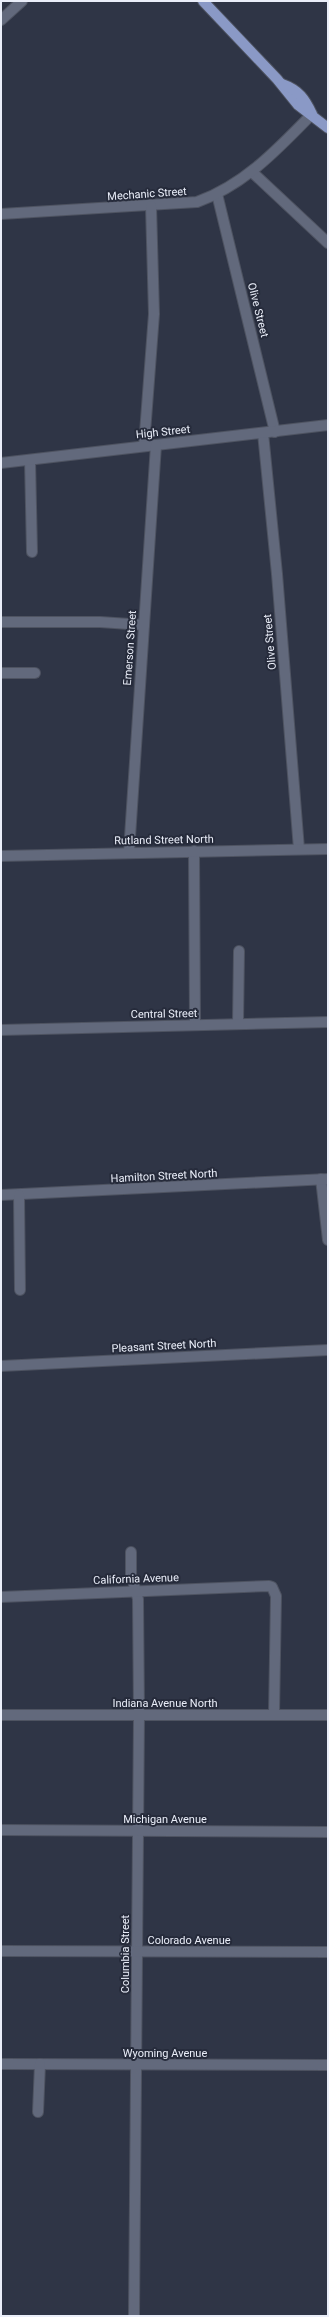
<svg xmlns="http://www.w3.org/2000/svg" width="329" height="2317" viewBox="0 0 329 2317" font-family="Roboto,sans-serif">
	<rect width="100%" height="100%" fill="#2f3546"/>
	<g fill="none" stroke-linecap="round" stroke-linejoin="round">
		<g stroke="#4e5361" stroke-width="12">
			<g id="minor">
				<polyline points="1,20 22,1"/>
				<polyline points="252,172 328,243"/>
				<polyline points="217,194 275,432"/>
				<path d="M 1,214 L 197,202 C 244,185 277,150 312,114"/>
				<polyline points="263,433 277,574 299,849"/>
				<polyline points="144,446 154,314 151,206"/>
				<polyline points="30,460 32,552"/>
				<polyline points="1,463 328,425"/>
				<polyline points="1,622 100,622 144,625"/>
				<polyline points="1,673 35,673"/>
				<polyline points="194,851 195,1025"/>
				<polyline points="129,852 156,445"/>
				<polyline points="1,856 328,849"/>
				<polyline points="238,1024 239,951"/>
				<polyline points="1,1030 328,1022"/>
				<polyline points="321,1179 328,1240"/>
				<polyline points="1,1195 328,1179"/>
				<polyline points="19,1195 20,1290"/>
				<polyline points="1,1366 328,1350"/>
				<polyline points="131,1552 131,1574 138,1599 139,1715 134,2316"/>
				<polyline points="1,1597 269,1586 272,1587 276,1596 274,1715"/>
				<polyline points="1,1715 328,1715"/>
				<polyline points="1,1830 328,1832"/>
				<polyline points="1,1951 328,1952"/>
				<polyline points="1,2064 328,2065"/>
				<polyline points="38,2112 40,2064"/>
			</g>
		</g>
		<g stroke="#4e5361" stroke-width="12">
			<g id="major">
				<polyline points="203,1 277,79 298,105 328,128"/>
				<path d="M 282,84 C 299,90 305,99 312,114"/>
			</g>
		</g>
		<use href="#minor" stroke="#62697c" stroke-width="10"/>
		<use href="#major" stroke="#8a99c6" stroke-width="10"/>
	</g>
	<g text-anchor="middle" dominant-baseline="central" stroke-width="4" stroke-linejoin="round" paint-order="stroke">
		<g font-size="11" fill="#eaeef9" stroke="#262b3b">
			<text transform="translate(147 194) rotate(-4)">Mechanic Street</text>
			<text transform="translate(258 310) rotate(76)">Olive Street</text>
			<text transform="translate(163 432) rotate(-6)">High Street</text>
			<text transform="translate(270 642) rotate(-95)">Olive Street</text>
			<text transform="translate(130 648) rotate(-86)">Emerson Street</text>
			<text transform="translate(164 840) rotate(-1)">Rutland Street North</text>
			<text transform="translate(164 1014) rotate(-1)">Central Street</text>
			<text transform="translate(164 1176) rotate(-3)">Hamilton Street North</text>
			<text transform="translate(164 1346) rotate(-3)">Pleasant Street North</text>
			<text transform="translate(136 1579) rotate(-2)">California Avenue</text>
			<text x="165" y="1703">Indiana Avenue North</text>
			<text x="165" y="1819">Michigan Avenue</text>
			<text x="189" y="1940">Colorado Avenue</text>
			<text transform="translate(125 1954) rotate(-90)">Columbia Street</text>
			<text x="165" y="2053">Wyoming Avenue</text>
		</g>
	</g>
	<rect width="329" height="2317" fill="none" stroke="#eaeef9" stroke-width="4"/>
</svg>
